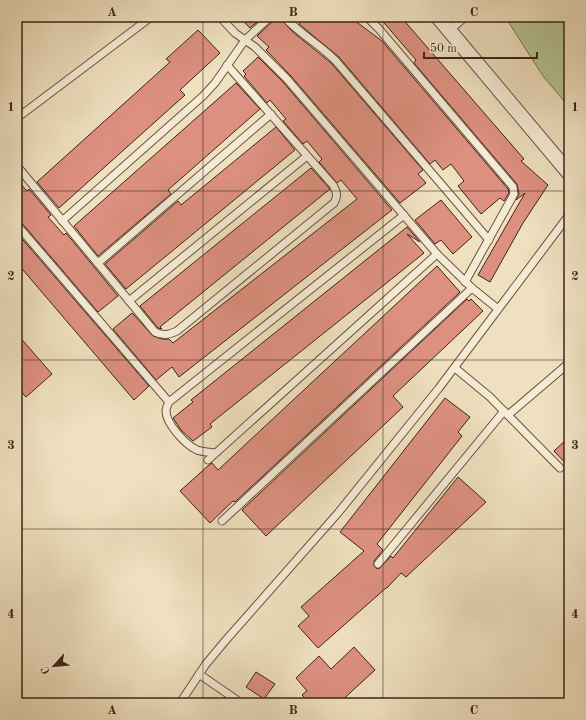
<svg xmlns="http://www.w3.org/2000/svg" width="586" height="720" viewBox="0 0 586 720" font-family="'Old Standard TT',serif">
	<rect width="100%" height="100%" fill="#efe0bf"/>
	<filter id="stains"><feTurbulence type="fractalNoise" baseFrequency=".005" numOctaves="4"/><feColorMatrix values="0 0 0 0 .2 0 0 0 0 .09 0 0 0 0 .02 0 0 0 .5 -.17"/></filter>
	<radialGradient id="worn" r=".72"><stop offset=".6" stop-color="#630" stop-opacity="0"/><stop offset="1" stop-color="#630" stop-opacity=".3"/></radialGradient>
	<polygon fill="#b6c395" stroke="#797457" points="508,17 569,17 569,107 543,76 509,23"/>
	<g fill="#dd9080" stroke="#3c2419">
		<polygon points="239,17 263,17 250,28"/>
		<polygon points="275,17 278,17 293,32 331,63 423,170 418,174 426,183 400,203 291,76 266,50 269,47 257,36 273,21"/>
		<polygon points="304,17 350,17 382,41 508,189 509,193 504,201 500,198 481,214 458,186 464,181 451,164 443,170 435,160 430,164 339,57 299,24"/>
		<polygon points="379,17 401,17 524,159 521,161 548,185 523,223 490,282 478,275 525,193 516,200 519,194 517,184 414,63 416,60"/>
		<polygon points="198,30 220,53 180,90 185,95 59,208 37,182 170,62 166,59"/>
		<polygon points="258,57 283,82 392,210 179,377 172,367 156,380 113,329 132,313 153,336 162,339 169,339 173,343 357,199 341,180 337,183 319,162 322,159 307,141 303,144 283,121 286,119 270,100 267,103 244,76 246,74 243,71"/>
		<polygon points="236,83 260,109 168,190 171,194 98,256 74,226"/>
		<polygon points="276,127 295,150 126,289 105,264 178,201 181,205"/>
		<polygon points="311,168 330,189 160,327 162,329 158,328 140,306"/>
		<polygon points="17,180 27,191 29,189 51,215 48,217 64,235 66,233 118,296 98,312 21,222 17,220"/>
		<polygon points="441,200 472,237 453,254 441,240 435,244 415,220"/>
		<polygon points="407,227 420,242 407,234 424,253 210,424 212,427 193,441 181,430 173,418 193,402 191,400"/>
		<polygon points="17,233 149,386 134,400 17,263"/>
		<polygon points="437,266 460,292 235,502 233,501 210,523 180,491 209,465 212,463 218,470"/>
		<polygon points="467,299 469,301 471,299 483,311 393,396 403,407 266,536 242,510"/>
		<polygon points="17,334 52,374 26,397 17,387"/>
		<polygon points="445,398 470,417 458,432 462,436 377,544 383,550 374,561 374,566 377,569 380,568 391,556 393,558 458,477 486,502 406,577 401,573 387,588 386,588 318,648 298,626 309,616 301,607 364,551 340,532"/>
		<polygon points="569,437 569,467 554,451"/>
		<polygon points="354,647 375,670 339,703 310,703 302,695 307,691 296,678 319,656 331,669"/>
		<polygon points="256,672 275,684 264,699 246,687"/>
	</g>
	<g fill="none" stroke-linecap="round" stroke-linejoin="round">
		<g stroke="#695342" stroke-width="9">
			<g id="service">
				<polyline points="220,17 235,33 255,47 287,79 437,254 472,288 498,309"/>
				<path d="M 284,17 C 299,33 319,44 335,60 L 489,240"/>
				<polyline points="367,17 379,29 513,187 514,194 465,282"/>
				<polyline points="450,30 465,17"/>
				<polyline points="17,118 151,17"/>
				<path d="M 17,166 L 155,332 C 163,336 168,335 177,331 L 334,203 C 338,196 337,192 333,185 L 227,65"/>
				<polyline points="62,221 203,96 215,83 245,40 270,17"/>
				<polyline points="17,225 169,402"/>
				<polyline points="98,263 271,114"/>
				<polyline points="129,301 307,156"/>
				<polyline points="455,368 490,397 560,468"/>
				<polyline points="508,415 569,363"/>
				<path d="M 215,453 C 209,452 202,452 197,450 C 186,445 166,424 166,411 C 166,408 168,404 169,402 L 404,215"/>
				<polyline points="208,460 437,254"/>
				<polyline points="222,521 472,288"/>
				<polyline points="378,564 504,411"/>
				<polyline points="199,674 241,703"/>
				<polyline points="180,703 206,664 226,640 338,513 439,388 569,215"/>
			</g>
		</g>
		<g stroke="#695342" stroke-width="16">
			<polyline id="minor" points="438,17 569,173"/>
		</g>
		<use href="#service" stroke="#f5ebd5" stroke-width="7"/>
		<use href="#minor" stroke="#f5ebd5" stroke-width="14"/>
	</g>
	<path fill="none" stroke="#3c2419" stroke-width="1" stroke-opacity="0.55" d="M 203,17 L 203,703M 383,17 L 383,703M 17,191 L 569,191M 17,360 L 569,360M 17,529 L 569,529"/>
	<rect width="586" height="720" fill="none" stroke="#efe0bf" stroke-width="44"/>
	<g transform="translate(54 666) rotate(243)" stroke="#f5ebd5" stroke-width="3" paint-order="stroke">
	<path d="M0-3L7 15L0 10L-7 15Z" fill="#3c2419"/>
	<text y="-6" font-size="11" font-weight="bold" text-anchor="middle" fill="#3c2419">С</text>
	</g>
	<path d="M424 52v6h113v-6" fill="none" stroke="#3c2419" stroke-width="2"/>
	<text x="430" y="52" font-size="12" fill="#3c2419" stroke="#f5ebd5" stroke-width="3" paint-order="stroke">50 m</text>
	<rect x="22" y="22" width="542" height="676" fill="none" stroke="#3c2419" stroke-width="1.5"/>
	<g font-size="13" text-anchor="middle" font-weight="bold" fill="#3c2419">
		<text x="112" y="16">A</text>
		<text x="293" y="16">B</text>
		<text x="474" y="16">C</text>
		<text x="11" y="111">1</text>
		<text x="575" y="111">1</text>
		<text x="11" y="280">2</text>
		<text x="575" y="280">2</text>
		<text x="11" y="449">3</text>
		<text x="575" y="449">3</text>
		<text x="11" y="618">4</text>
		<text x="575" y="618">4</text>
		<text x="112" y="714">A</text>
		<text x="293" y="714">B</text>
		<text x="474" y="714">C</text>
	</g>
	<rect width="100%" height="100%" filter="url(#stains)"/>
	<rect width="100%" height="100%" fill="url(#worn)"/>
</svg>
